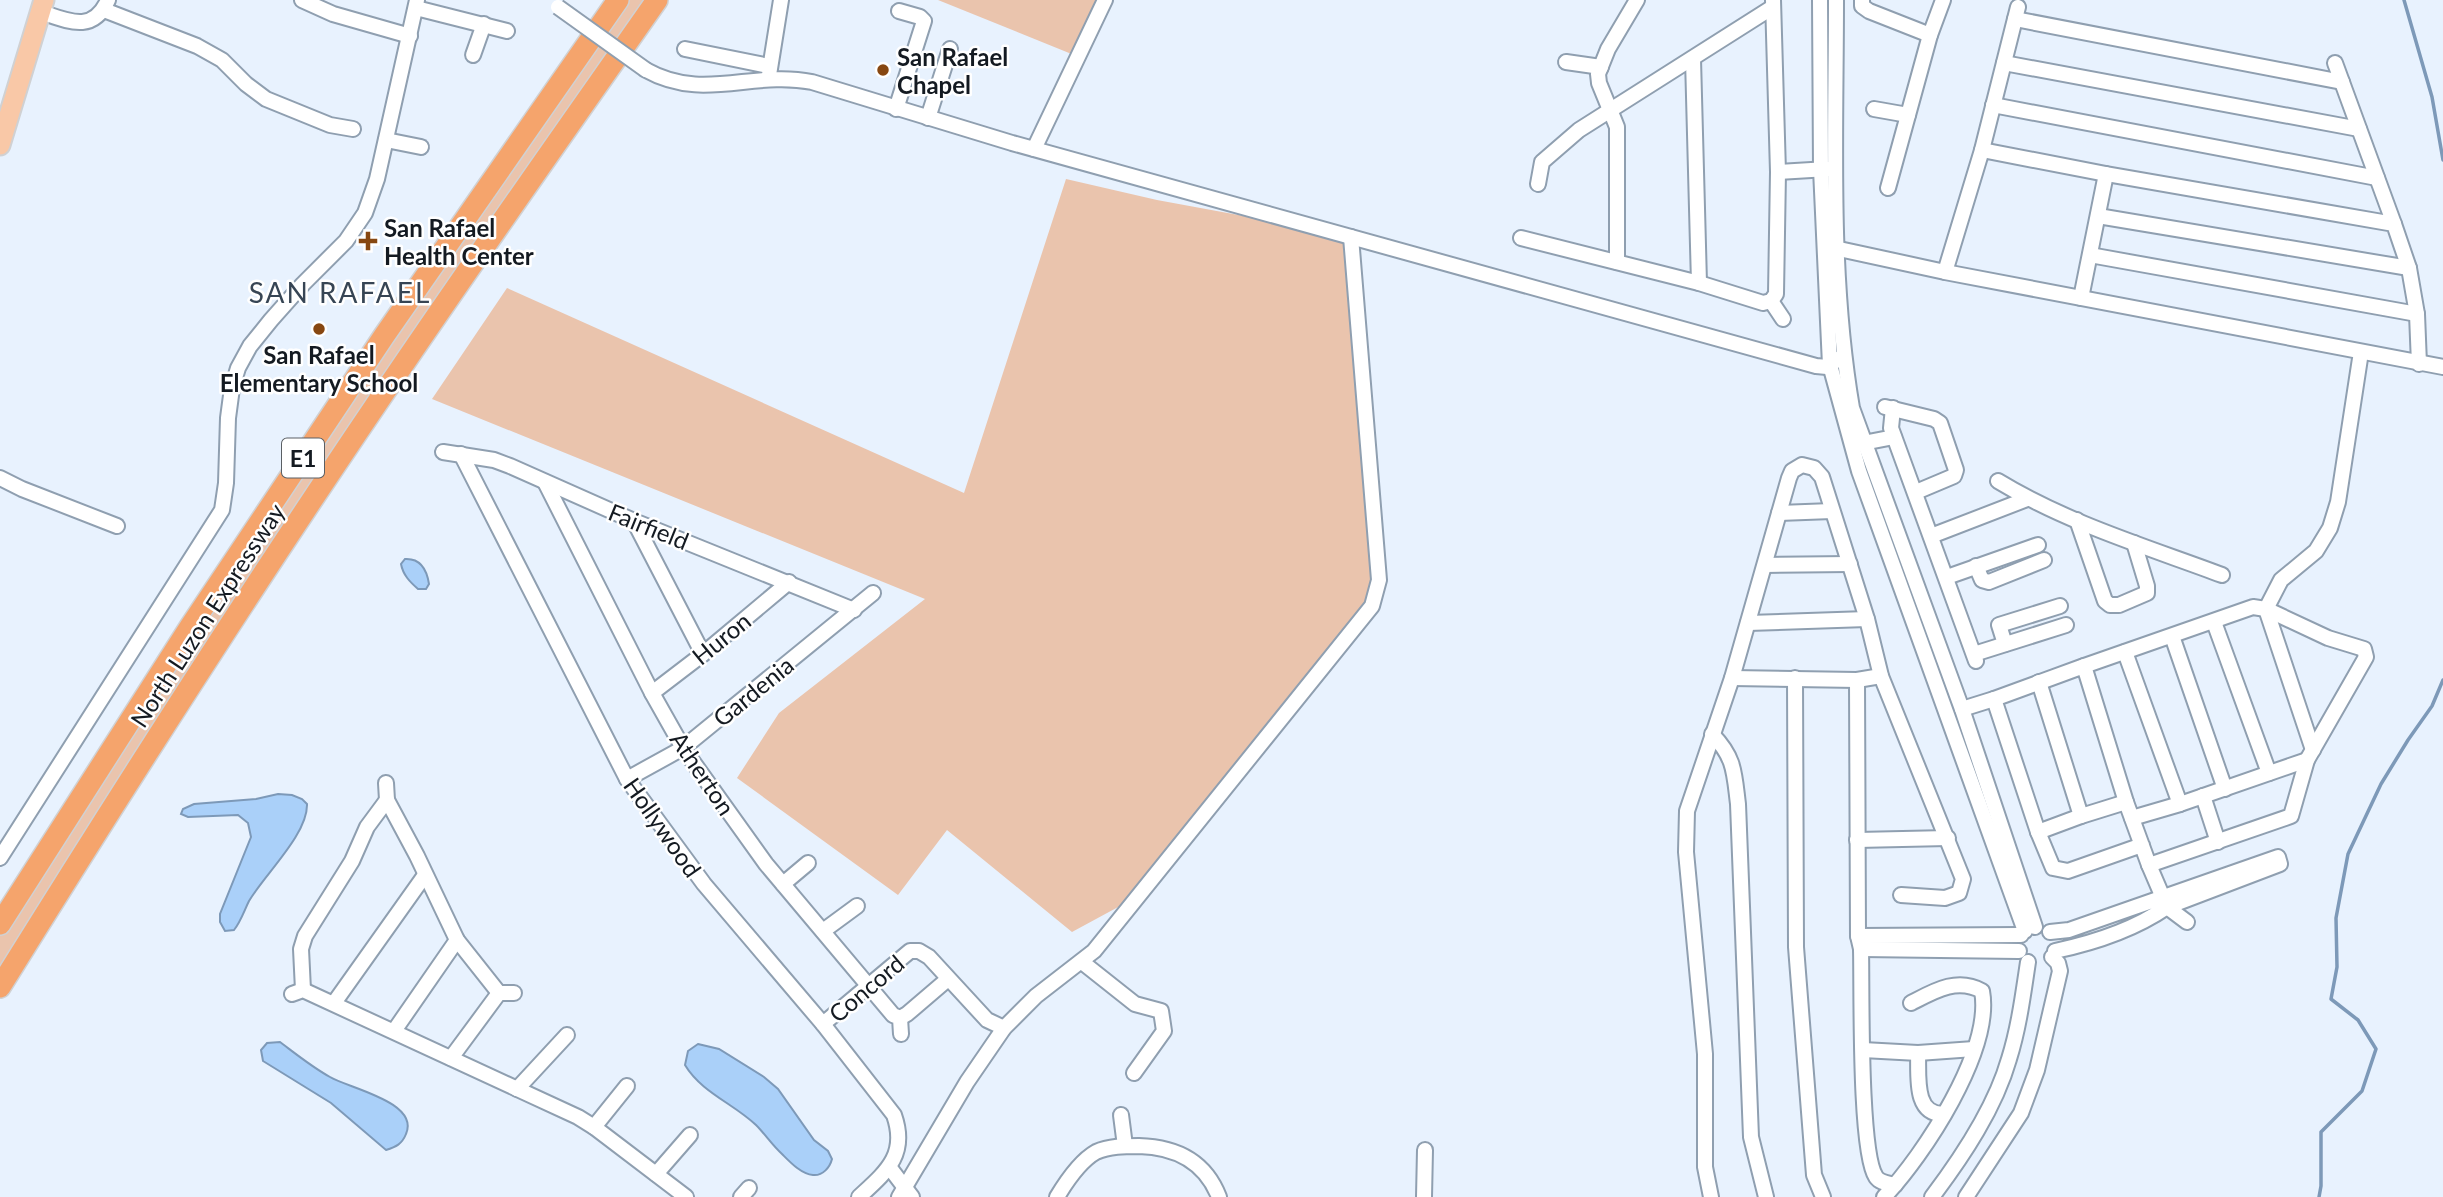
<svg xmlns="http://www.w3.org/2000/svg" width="2443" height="1197" viewBox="0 0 2443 1197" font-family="Lato,sans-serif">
	<rect width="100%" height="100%" fill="#e8f2fe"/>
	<g fill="#eac4ad">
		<polygon points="622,0 649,0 0,975 0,933 138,717"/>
		<polygon points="938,0 1100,0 1074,55"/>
		<polygon points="1066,179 1157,200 1271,221 1343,242 1362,427 1373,569 1371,595 1120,906 1072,932 947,830 898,895 737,778 779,713 925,599 432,399 507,288 964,493"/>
	</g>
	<g fill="#aad0f9" stroke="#7d99b8" stroke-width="2">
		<path d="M 405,559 C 421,558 427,571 429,584 L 426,589 L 418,589 C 410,582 403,575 401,564 Z"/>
		<path d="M 278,794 L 292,795 L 302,799 L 307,804 C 308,834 265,874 249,901 C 244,911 241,921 234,930 L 225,931 L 220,922 L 220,914 L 251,837 L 248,823 L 238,815 L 188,817 L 181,814 L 183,809 L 194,804 L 256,799 Z"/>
		<path d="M 280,1042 C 296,1054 312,1067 330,1077 C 348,1088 420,1102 406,1134 C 402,1144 396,1147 386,1150 L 331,1103 L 263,1061 L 261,1050 L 267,1043 Z"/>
		<path d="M 698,1044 L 719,1049 L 764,1077 L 778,1089 L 814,1140 L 828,1151 L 832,1159 C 830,1167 823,1176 813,1175 C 801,1174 790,1162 782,1154 C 772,1145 765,1134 756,1125 C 734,1104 701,1092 685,1065 L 688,1051 Z"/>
	</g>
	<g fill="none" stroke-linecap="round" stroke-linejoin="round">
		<g stroke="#7d99b8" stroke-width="3.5">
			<polyline points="2404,0 2432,97 2443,160"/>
			<polyline points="2319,1197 2321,1186 2321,1132 2362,1091 2376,1049 2358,1020 2331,999 2337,967 2336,918 2348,854 2381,784 2408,740 2432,706 2443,680"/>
		</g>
		<g stroke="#8f9fb0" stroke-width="18">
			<g id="minor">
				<polyline points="302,0 333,14 410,36"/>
				<polyline points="1820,0 1821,169 1830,365 1859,471 2025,931"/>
				<path d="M 1836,0 C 1836,135 1829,274 1852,408 L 1962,709 L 2035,927"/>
				<polyline points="1862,0 1862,6 1869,11 1930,35"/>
				<polyline points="416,8 507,31"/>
				<polyline points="104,10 197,46 222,60 246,84 266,99 330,125 353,129"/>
				<path d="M 41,12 C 68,21 93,34 108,0"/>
				<polyline points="2015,19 2342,82"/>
				<polyline points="685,49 769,66"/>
				<polyline points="473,55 484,24"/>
				<polyline points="1693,59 1699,283"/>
				<polyline points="1566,62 1601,67"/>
				<polyline points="2004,63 2359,129"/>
				<polyline points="2335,63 2394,224"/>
				<path d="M 646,70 C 703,102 752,70 812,82 L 1012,143 L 1816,366 L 1827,367 L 1843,356"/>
				<polyline points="769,75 781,0"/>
				<polyline points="1993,105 2377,178"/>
				<polyline points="896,109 924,21 920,17 899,11"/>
				<polyline points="1874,109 1908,115"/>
				<polyline points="928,118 950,49"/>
				<polyline points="386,140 421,147"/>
				<polyline points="1034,149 1105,0"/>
				<polyline points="1982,150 2018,7"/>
				<polyline points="1778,172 1828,169"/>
				<polyline points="1538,184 1542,162 1579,130 1773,7"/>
				<polyline points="1888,188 1930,35 1943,0"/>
				<polyline points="2098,216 2409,268"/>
				<polyline points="1521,238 1699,283 1763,303 1771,301 1776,294 1778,172 1773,0"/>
				<polyline points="1830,247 1945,272 2443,367"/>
				<polyline points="2090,255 2417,314"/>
				<polyline points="1617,262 1617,127 1599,83 1598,74 1608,49 1637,0"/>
				<polyline points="1945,272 1982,150 2106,174 2394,224 2409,268 2417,314 2419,364"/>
				<polyline points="2081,298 2106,174"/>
				<polyline points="1771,301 1783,319"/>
				<polyline points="1885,407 1934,419 1940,423 1956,470 1954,476 1916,492"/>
				<polyline points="1893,408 1891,428 1976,661"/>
				<polyline points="1858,444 1894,437"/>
				<polyline points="443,452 494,460 510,466 634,521 854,610"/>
				<path d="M 461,454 L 627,779 L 704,884 L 823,1024 L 894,1115 C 908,1155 886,1172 859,1197"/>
				<polyline points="0,478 22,489 117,526"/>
				<path d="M 1998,481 C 2067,523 2147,547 2222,575"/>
				<polyline points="545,482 652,693 683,748 766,864 893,1015 900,1018 901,1034"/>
				<polyline points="1779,513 1832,511"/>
				<polyline points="2077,520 2105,601 2110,605 2119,605 2147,593 2147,586 2134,543"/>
				<polyline points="634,521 703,654"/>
				<polyline points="1931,536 2027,499"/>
				<polyline points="1765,565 1850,564"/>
				<polyline points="1976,566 1982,580 1989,582 2044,560"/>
				<polyline points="1947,577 2038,545"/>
				<polyline points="2214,622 2269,773"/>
				<polyline points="1748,623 1867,619"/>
				<polyline points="2172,636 2225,789"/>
				<polyline points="2005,644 1999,625 2060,606"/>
				<polyline points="2125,652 2180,804"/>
				<polyline points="1974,654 2066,625"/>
				<polyline points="2084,666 2253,607 2266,609 2328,638 2364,649 2366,657 2307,760 2291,816 2149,865"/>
				<polyline points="1732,678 1857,680 1881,676"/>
				<polyline points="1795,678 1796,947 1814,1175 1823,1197"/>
				<path d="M 1857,680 L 1858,936 L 1861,949 C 1862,988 1859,1152 1876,1177 C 1880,1183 1888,1183 1895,1185"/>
				<polyline points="2039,682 2081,816 2126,802"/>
				<polyline points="652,693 703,654 789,582"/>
				<polyline points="1962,709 1994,699"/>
				<path d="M 1712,734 C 1735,758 1734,772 1738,804 L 1751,1137 L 1766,1197"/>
				<polyline points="2313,750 2266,609 2281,580 2316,551 2330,528 2338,502 2361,352"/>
				<polyline points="627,779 683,748 873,593"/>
				<polyline points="386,783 387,800 417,856 457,940 499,993 514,993"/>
				<polyline points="2203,796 2218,842"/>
				<polyline points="2132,818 2180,804 2307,760"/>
				<polyline points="2038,832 2081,816"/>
				<polyline points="1857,840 1948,838"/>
				<polyline points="2142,845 2068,871 2053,868 2038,832 1994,699 2084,666 2126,802 2149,865 2167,907 2187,922"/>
				<polyline points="0,858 222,510 226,483 228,418 232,388 238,368 250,346 271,320 303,284 346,241 365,213 377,179 417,0"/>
				<polyline points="783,884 808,863"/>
				<polyline points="823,931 857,906"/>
				<path d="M 2050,932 L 2069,930 L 2278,857 L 2280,864 L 2167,907 C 2135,929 2093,943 2055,951"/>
				<polyline points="1858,936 2021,935"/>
				<polyline points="1861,949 2019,951"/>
				<polyline points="1082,962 1135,1004 1161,1011 1164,1031 1134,1073"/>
				<polyline points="303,990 301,949 305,936 352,861 367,827 387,800"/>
				<polyline points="292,994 303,990 578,1117 594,1127 686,1197"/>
				<polyline points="334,1003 425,875"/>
				<polyline points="900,1018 907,1014 948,979"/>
				<polyline points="823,1024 910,951 919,951 929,957 987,1020 1004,1028"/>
				<polyline points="394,1031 457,940"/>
				<polyline points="1863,1050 1918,1053 1974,1049"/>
				<path d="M 1918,1053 C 1919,1075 1913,1115 1944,1114"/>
				<polyline points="451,1058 499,993"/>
				<polyline points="517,1089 567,1035"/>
				<polyline points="1121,1115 1125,1146"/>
				<polyline points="594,1127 627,1086"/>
				<polyline points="890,1168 912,1197"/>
				<polyline points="656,1174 690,1135"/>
				<polyline points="741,1197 749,1188"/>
				<polyline points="899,1197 967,1082 1004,1028 1036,996 1094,951 1372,606 1379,580 1351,237"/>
				<path d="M 1057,1197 C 1066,1182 1080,1161 1096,1152 C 1109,1146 1125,1146 1139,1146 C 1176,1147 1205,1161 1219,1197"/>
				<polyline points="1424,1197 1425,1150"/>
				<polyline points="1711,1197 1705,1167 1705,1054 1686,852 1687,811 1732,678 1789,478 1792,471 1802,465 1814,468 1822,477 1867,619 1881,676 1963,879 1959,893 1945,898 1901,895"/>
				<path d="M 1884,1197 C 1924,1155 1993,1050 1982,991 C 1957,977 1934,991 1911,1003"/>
				<path d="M 1932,1197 C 1963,1156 1995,1108 2009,1059 C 2019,1027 2023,995 2028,962"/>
				<polyline points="1966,1197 2021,1113 2037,1070 2060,971 2058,963 2052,957"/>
			</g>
		</g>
		<g stroke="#d0d1d3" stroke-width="23">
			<polyline id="major" points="0,145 44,0"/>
		</g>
		<g stroke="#d0d1d3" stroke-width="24">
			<g id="highway">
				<polyline points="0,924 190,627 384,336 618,0"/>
				<path d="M 0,987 C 131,776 265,567 405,362 C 488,240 573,120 657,0"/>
			</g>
		</g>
		<use href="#minor" stroke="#fff" stroke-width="14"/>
		<use href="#major" stroke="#f9c8a7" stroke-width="19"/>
		<use href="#highway" stroke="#f5a46c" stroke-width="21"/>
		<g stroke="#8f9fb0" stroke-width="18" stroke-linecap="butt">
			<polyline id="minor-bridge" points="558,7 646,70"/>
		</g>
		<use href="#minor-bridge" stroke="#fff" stroke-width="14"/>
	</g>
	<g fill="#874711" stroke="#fff" stroke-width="2.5">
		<circle cx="883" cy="70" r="7"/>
		<path d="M364.5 230.5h7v7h7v7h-7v7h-7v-7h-7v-7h7z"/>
		<circle cx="319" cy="329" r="7"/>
	</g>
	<g text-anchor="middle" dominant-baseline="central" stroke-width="5" stroke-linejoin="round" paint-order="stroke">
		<rect fill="#fff" stroke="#5a5f64" stroke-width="2" x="282" y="438.5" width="42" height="39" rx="5"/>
		<g font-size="23" font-weight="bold" fill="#141a21">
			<text x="303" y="458">E1</text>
		</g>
		<g font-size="24" font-weight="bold" fill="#141a21" stroke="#fff" text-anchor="start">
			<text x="897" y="56">San Rafael<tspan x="897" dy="28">Chapel</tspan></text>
			<text x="384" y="227">San Rafael<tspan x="384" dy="28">Health Center</tspan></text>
			<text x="319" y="354" text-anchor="middle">San Rafael<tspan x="319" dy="28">Elementary School</tspan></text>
		</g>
		<g font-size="24" fill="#141a21" stroke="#fff">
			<text transform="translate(649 526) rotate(22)">Fairfield</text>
			<text transform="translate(207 615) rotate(-57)">North Luzon Expressway</text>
			<text transform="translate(721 638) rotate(-39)">Huron</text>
			<text transform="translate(753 691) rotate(-39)">Gardenia</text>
			<text transform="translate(703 773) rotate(56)">Atherton</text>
			<text transform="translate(663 827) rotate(55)">Hollywood</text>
			<text transform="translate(866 988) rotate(-40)">Concord</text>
		</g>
		<g font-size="28" letter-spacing="2" fill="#374554" stroke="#fff">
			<text x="340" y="292">SAN RAFAEL</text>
		</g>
	</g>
</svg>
